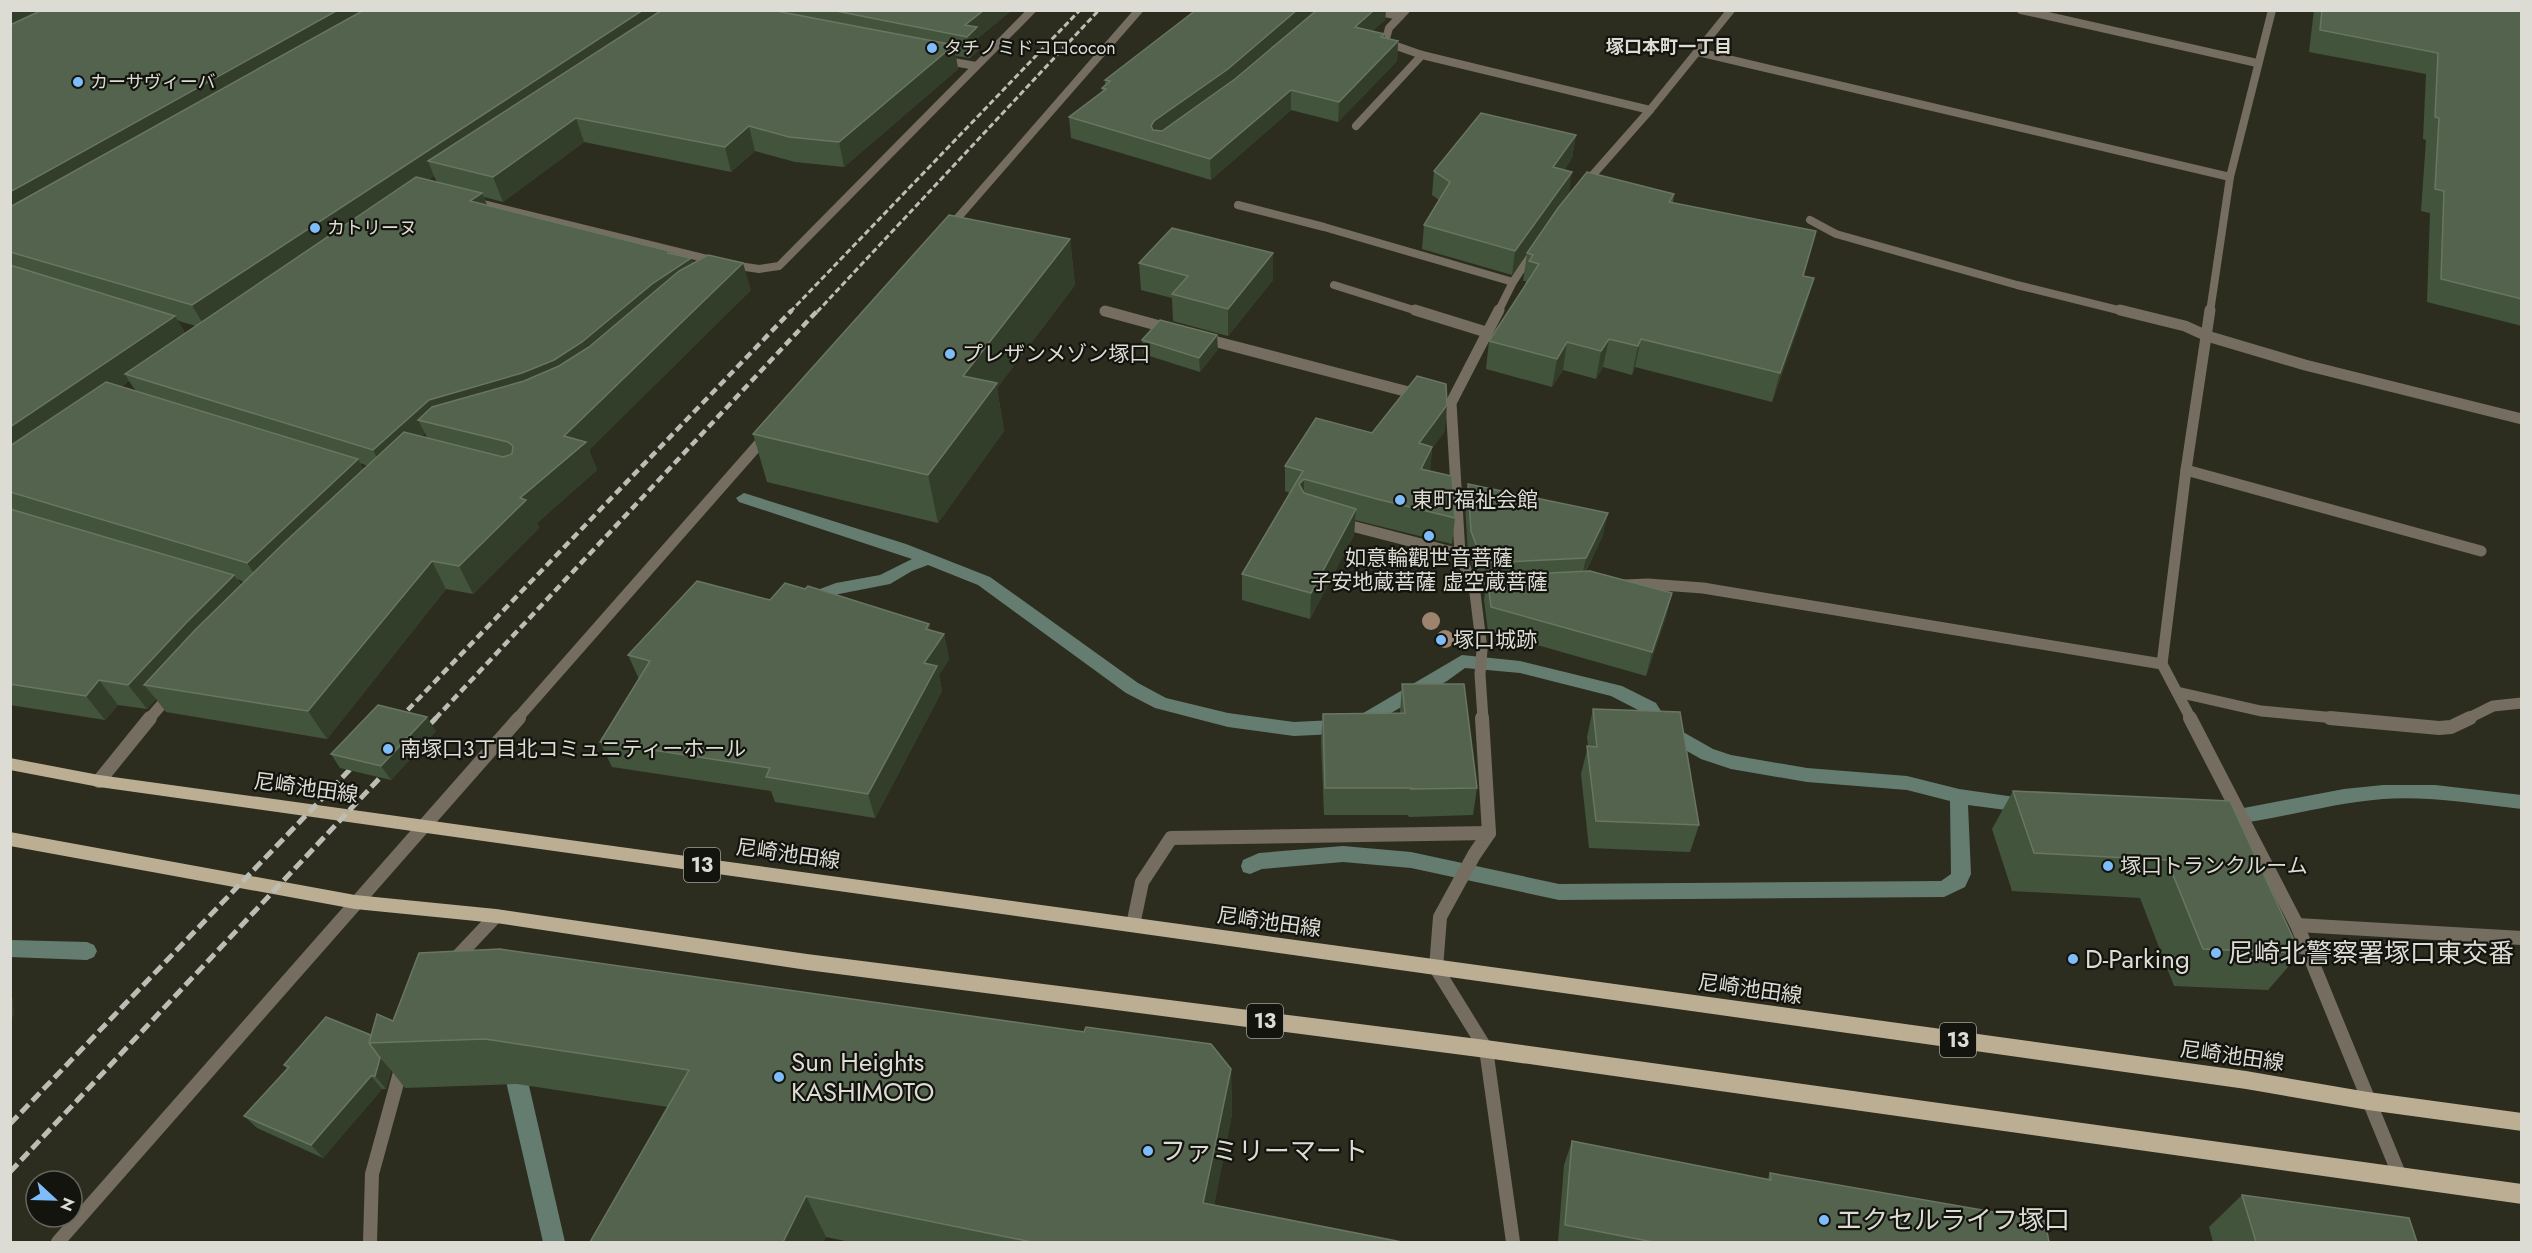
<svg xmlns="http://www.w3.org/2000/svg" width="2532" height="1253" viewBox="0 0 2532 1253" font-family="Jost,'Noto Sans JP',sans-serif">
	<rect width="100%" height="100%" fill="#2c2d1f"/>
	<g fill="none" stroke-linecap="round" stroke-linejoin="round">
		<g fill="#657d71" fill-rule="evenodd">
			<polygon points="744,493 906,544 990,577 1138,683 1166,698 1228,713 1294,722 1353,719 1462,655 1520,661 1622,686 1656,703 1669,724 1713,749 1731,755 1807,768 1907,776 1959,789 2029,799 2035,801 2038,806 2035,811 2029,813 1968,805 1971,874 1965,887 1944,897 1559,900 1411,868 1343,862 1262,869 1250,874 1243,872 1241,866 1243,860 1259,853 1343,846 1411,852 1559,884 1941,881 1951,874 1950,801 1907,790 1807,782 1731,769 1701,759 1657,734 1644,713 1611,696 1520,673 1465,668 1447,681 1356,733 1294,736 1228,727 1155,708 1126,693 978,585 928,565 912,571 890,584 839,594 807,606 801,604 799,600 801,596 836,583 880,575 912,559 739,502 736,498"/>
			<path d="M 2383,785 L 2435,785 L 2522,795 L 2522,809 C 2476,804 2429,796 2383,799 C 2331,803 2280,819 2228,825 L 2221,823 L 2219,818 L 2221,813 L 2228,811 L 2344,789 Z"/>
			<polygon points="10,940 87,942 94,945 97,951 94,957 87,960 10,957"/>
			<polygon points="521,1053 528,1056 531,1063 527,1077 565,1242 543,1242 505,1077 514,1056"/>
		</g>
		<g stroke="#746d60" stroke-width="8">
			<polyline points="1356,126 1422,55"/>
			<polyline points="1238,205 1324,227 1513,282"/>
			<polyline points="1810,220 1836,234 2017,285 2126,312"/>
			<polyline points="1334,285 1420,312"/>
		</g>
		<g stroke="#746d60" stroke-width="11">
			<polyline points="1415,310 1486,332"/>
			<polyline points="2120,310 2185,326 2207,336"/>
			<polyline points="1105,311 1171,329"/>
			<polyline points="1202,338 1420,395"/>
			<polyline points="2186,470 2481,551"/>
			<polyline points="1340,523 1460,554"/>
		</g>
		<g stroke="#746d60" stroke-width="8">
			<polyline points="1369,10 1400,16"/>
			<polyline points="1406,10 1389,28 1385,42 1422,55 1650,110"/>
			<polyline points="2021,10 2257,63"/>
			<polyline points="1698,52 2230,177"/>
			<polyline points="942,60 976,66"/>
			<polyline points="1583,186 1650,110 1731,10"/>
			<polyline points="471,201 732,265 759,269 779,266 1032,10"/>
			<polyline points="948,229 1139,10"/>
			<polyline points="1498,312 1513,282 1534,250"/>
			<polyline points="2210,312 2230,177 2272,10"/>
		</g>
		<g stroke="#746d60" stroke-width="11">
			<polyline points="2207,336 2305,365 2522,419"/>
			<polyline points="1624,585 1648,584 1703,588 2162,664"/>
			<polyline points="2177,692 2261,711 2346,719"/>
			<polyline points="149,719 171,694"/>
			<polyline points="517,719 766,436"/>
			<polyline points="1483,719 1480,674 1482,650 1475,593 1460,554 1451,403 1499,310"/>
			<polyline points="2191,719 2162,664 2186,470 2210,310"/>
			<polyline points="2467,719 2493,706 2522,703"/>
		</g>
		<g stroke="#746d60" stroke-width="14">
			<polyline points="1482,718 1489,833 1474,855 1440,917 1436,968 1486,1049 1513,1242"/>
			<polyline points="2190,718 2297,925 2401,1179"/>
			<polyline points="2330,718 2439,728 2451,727 2470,718"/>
			<polyline points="99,781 150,718"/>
			<polyline points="1133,925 1142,882 1171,838 1489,833"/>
			<polyline points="2297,925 2522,938"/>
			<polyline points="453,965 460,954 496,916"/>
			<polyline points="58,1242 519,718"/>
			<polyline points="370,1242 372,1174 402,1065"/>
		</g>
		<g fill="#bcae93" fill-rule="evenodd">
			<polygon points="10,758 99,775 2246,1071 2368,1092 2522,1113 2522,1131 2368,1110 2246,1089 99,787 10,770"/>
			<polygon points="10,832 355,895 496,909 807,954 1486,1040 2522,1184 2522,1204 1486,1058 807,970 496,923 355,909 10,846"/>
		</g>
		<g stroke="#bcbdb4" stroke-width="3" stroke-dasharray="6 3" stroke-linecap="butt">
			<polyline points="790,312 1080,10"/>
			<polyline points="817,312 1099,10"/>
		</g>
		<g stroke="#bcbdb4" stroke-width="4.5" stroke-dasharray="8 4.5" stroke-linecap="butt">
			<polyline points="399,719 792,310"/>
			<polyline points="435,719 818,310"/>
		</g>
		<g stroke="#bcbdb4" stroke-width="5" stroke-dasharray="11 5" stroke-linecap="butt">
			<polyline points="394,724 400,718"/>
			<polyline points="420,735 436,718"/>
			<polyline points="10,1124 360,759"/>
			<polyline points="10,1172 391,766"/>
		</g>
	</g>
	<g fill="#9c846f">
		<circle cx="1431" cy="621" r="9"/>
		<circle cx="1445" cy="639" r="9"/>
	</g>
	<g fill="#43543c" fill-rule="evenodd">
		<path d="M 10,10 L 1012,10 L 978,38 L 980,49 L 970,58 L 956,56 L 958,69 L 844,167 L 795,162 L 755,151 L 731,172 L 584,142 L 503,202 L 484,197 L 487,206 L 691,258 L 693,263 L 751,290 L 589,450 L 597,470 L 537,523 L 539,528 L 473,594 L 446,589 L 327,739 L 166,712 L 156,699 L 147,709 L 118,705 L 105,720 L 10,705 ZM 434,176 L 437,182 L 428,180 ZM 177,320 L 182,322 L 196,326 L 185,333 ZM 129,381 L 136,391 L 121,387 ZM 425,433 L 427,438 L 421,437 ZM 360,463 L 368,466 L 364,470 ZM 237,579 L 244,582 L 241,585 Z"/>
		<polygon points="1193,10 1386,10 1385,20 1372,31 1385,34 1385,38 1398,41 1397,61 1338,122 1291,110 1211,180 1071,138 1069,117 1102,92 1102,88 1105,85 1105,80 1193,13"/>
		<polygon points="2314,10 2522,10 2522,326 2427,302 2430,213 2421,211 2426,140 2423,139 2426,74 2309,52"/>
		<polygon points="1576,135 1572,158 1564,170 1569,194 1674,194 1673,203 1803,276 1806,306 1772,402 1635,367 1632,375 1603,367 1596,379 1563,370 1552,387 1486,369 1489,341 1525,286 1526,281 1523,281 1527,254 1512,275 1422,249 1424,225 1439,200 1432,195 1434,171"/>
		<polygon points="1070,239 1075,285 997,388 1004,431 938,523 767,482 753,434"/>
		<polygon points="1273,253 1273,280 1228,336 1173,321 1172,298 1141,290 1139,263"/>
		<polygon points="1142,340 1218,349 1200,372 1143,354"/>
		<polygon points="1445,431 1432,448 1430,471 1455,518 1452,544 1375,525 1355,520 1354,535 1310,619 1242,600 1242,574 1290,493 1285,491 1285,466 1372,433"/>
		<polygon points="1468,484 1603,535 1586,571 1672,593 1666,617 1646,676 1488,631 1484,600 1486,585 1480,585 1468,553 1465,505"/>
		<polygon points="770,600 929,624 930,630 944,634 949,659 939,675 942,691 875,818 775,802 771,791 612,767 600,742 639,679 628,655"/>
		<polygon points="1402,684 1477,788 1473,815 1409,817 1408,815 1324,815 1321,741 1323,714 1400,713"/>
		<polygon points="1593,709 1699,825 1690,852 1589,848 1581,774 1588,746 1587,737"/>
		<polygon points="436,731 391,780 340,768 331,754"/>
		<polygon points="2013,791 2230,801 2300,953 2268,990 2174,986 2140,898 2012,891 1992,829"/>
		<polygon points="393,1021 1231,1069 1232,1114 1214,1205 1402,1242 850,1242 826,1237 823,1242 590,1242 668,1107 517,1084 405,1088 391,1070 386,1089 382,1089 323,1158 257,1128 244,1116 287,1069 284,1065 371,1035"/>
		<polygon points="1572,1141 1767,1180 1770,1173 2049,1242 1558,1242 1564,1165"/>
		<polygon points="2242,1195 2417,1242 2213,1242 2209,1227"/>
	</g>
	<g fill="#333e2a">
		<polygon points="12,10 68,10 10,39 10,11"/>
		<polygon points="338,10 384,10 10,223 10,192"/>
		<polygon points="643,10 680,10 428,161 434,176 206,329 192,305"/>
		<polygon points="984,10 1012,10 978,38 980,49 970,58 965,25"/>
		<polygon points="1297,10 1323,10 1308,21 1155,142 1151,126 1154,121"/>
		<polygon points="1374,10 1386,10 1385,20 1355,47 1355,27"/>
		<polygon points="1398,41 1397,61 1338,122 1339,102"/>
		<polygon points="954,45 958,69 844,167 839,142"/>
		<polygon points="1291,90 1291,110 1211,180 1210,159"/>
		<polygon points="576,118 584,142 503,202 493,177"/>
		<polygon points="749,126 755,151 731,172 725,147"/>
		<polygon points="1576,135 1572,158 1549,190 1553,167"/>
		<polygon points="1572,172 1569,195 1512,275 1515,251"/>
		<polygon points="482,193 490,212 470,201"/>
		<polygon points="1070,239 1075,285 997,388 1004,431 938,523 928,475 963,376"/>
		<polygon points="669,251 675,269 691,258 697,278 589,362 418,420 425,433 384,471 373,450 429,400"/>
		<polygon points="1273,253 1273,280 1228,336 1228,309"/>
		<polygon points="743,263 751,290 589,450 597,470 537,523 539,528 473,594 459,566 520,498 564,436"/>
		<polygon points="1814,278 1806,306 1772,402 1780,373"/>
		<polygon points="175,316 189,340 125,374 129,381 10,463 10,427"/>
		<polygon points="1217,335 1218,349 1200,372 1199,358"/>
		<polygon points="1609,339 1603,367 1596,379 1601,351"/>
		<polygon points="1641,339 1635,367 1632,375 1638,346"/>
		<polygon points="1567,342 1563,370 1552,387 1557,359"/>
		<polygon points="1447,405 1445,431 1432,448 1430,473 1418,495 1419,443"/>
		<polygon points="358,459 371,483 263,587 247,563"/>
		<polygon points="1304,479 1304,505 1299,484"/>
		<polygon points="1356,509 1354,535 1310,619 1311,593"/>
		<polygon points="1608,513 1603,535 1581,580 1586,558"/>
		<polygon points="432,561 446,589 327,739 308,711"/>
		<polygon points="234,575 250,600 144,685 156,699 147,709 128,685 186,623"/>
		<polygon points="1672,593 1666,617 1646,676 1652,652"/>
		<polygon points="929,624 934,648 944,634 949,659 939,675 942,691 875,818 868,794 924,663 926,629"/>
		<polygon points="99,680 118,705 105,720 86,696"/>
		<polygon points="427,717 436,731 391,780 381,766"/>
		<polygon points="10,997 13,998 14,1015 10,1022"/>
		<polygon points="380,1058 391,1070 386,1089 375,1076"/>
		<polygon points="1231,1069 1232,1114 1207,1242 1203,1203"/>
		<polygon points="371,1076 382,1089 323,1158 311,1145"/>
		<polygon points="806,1196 826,1237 823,1242 783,1242"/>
	</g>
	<g fill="#54634d" stroke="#697662" stroke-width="1.5">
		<polygon points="42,10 338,10 10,192 10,25"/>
		<polygon points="364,10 643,10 192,305 10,252 10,207"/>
		<polygon points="662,10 771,10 954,45 839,142 789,137 749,126 725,147 576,118 493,177 428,161"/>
		<polygon points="831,10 984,10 965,25 977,27 967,37"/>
		<polygon points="1196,10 1297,10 1228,69 1154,121 1151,126 1153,130 1162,131 1235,79 1317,10 1374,10 1355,27 1385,34 1381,37 1398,41 1339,102 1291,90 1210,159 1069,117 1106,89 1102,88 1110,81 1105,80"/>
		<polygon points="2322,10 2522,10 2522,299 2441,279 2444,191 2435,189 2439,118 2435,117 2438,53 2320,30"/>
		<polygon points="1481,113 1576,135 1553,167 1572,172 1515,251 1424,225 1450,182 1434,171"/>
		<polygon points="1587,172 1674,194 1669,202 1816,231 1803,276 1814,278 1780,373 1641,339 1638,346 1609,339 1601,351 1567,342 1557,359 1489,341 1539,264 1529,261 1533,255 1527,253 1558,208"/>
		<polygon points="416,177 482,193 470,201 669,251 668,253 691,258 652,284 582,342 554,360 522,373 429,400 373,450 125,374"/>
		<polygon points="949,215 1070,239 963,376 997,383 928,475 753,434"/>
		<polygon points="1172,228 1273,253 1228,309 1172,294 1188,276 1139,263"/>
		<polygon points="708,255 743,263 564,436 586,442 520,498 526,500 459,566 432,561 308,711 144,685 195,630 286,541 404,432 503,457 512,454 513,446 508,442 418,420 432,407 524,381 559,366 589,347 679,271"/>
		<polygon points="10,265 175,316 10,427"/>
		<polygon points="1160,320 1217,335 1199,358 1142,340"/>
		<polygon points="1417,376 1446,384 1447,405 1419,443 1432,447 1421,469 1452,476 1455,518 1377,499 1304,479 1299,484 1304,493 1356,509 1311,593 1242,574 1303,471 1285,466 1316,418 1372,433"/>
		<polygon points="106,382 358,459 247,563 10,492 10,446"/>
		<polygon points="1468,484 1608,513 1586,558 1483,563 1471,531"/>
		<polygon points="10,509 234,575 186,623 128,685 99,680 86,696 10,684"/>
		<polygon points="1590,571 1672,593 1652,652 1491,607 1487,576"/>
		<polygon points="697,581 770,600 785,583 805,589 808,586 929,624 926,629 944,634 924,663 937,666 868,794 766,777 770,768 600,742 650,661 628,655"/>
		<polygon points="1402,684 1464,684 1477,788 1411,789 1411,788 1325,788 1323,714 1405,713"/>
		<polygon points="378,705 427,717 381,766 331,754"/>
		<polygon points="1593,709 1680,712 1699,825 1596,821 1587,746 1597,747"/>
		<polygon points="2013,791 2230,801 2300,953 2203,949 2167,860 2034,853"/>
		<polygon points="500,949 1084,1032 1086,1027 1211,1044 1231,1069 1203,1203 1402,1242 1032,1242 806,1196 783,1242 590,1242 689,1070 485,1039 369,1043 377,1014 393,1021 419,953"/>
		<polygon points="326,1017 371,1035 369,1043 380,1058 375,1076 371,1076 311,1145 244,1116 289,1067 284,1065"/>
		<polygon points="1572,1141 1771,1180 1770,1173 2045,1221 2049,1242 1653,1242 1565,1225"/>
		<polygon points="2242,1195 2409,1218 2417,1242 2256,1242"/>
	</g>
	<g fill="#7fbdfa" stroke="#14140f" stroke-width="2">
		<circle cx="932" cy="48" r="6"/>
		<circle cx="78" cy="82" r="6"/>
		<circle cx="315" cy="228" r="6"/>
		<circle cx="950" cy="354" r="6"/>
		<circle cx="1400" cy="500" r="6"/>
		<circle cx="1429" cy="536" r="6"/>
		<circle cx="1441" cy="640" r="6"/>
		<circle cx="388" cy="749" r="6"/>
		<circle cx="2108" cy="866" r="6"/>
		<circle cx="2216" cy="953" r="6"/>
		<circle cx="2073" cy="959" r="6"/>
		<circle cx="779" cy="1077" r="6"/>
		<circle cx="1148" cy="1151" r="6"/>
		<circle cx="1824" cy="1220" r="6"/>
	</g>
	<g text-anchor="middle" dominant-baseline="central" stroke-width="4.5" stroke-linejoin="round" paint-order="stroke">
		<g font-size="18" font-weight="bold" fill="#dcdcd4" stroke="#14140f">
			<text x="1669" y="47">塚口本町一丁目</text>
		</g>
		<g font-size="18" fill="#dcdcd4" stroke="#14140f" text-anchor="start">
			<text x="944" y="48">タチノミドコロcocon</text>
			<text x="90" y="82">カーサヴィーバ</text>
			<text x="327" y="228">カトリーヌ</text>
		</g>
		<g fill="#14140f" stroke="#a0a099" stroke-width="1.5">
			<rect x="684" y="848" width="36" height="34" rx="4.5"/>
			<rect x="1247" y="1004" width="36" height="34" rx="4.5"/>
			<rect x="1940" y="1023" width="36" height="34" rx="4.5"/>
		</g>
		<g font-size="20" font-weight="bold" fill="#dcdcd4">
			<text x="702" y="865">13</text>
			<text x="1265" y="1021">13</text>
			<text x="1958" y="1040">13</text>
		</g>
		<g font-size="21" fill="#dcdcd4" stroke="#14140f" text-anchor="start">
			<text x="962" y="354">プレザンメゾン塚口</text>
			<text x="1412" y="500">東町福祉会館</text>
			<text x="1429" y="558" text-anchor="middle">如意輪觀世音菩薩<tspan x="1429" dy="24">子安地蔵菩薩 虚空蔵菩薩</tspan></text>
			<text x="1453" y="640">塚口城跡</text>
			<text x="400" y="749">南塚口3丁目北コミュニティーホール</text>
			<text x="2120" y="866">塚口トランクルーム</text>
		</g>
		<g font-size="21" fill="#dcdcd4" stroke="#14140f">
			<text transform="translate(306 788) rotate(8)">尼崎池田線</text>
			<text transform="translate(788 854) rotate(8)">尼崎池田線</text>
			<text transform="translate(1269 922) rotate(8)">尼崎池田線</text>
			<text transform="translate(1750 989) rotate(8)">尼崎池田線</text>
			<text transform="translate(2232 1056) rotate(8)">尼崎池田線</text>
		</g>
		<g font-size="26" fill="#dcdcd4" stroke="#14140f" text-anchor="start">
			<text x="2228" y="953">尼崎北警察署塚口東交番</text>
			<text x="2085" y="959">D-Parking</text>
			<text x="791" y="1062">Sun Heights<tspan x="791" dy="30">KASHIMOTO</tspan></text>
			<text x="1160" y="1151">ファミリーマート</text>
			<text x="1836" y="1220">エクセルライフ塚口</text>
		</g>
	</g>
	<rect width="2532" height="1253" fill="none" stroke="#dcdcd4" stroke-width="24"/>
	<g transform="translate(54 1199) rotate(112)"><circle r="28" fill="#14140f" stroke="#64645e" stroke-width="1.5"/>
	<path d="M0-4.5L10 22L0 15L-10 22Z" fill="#7fbdfa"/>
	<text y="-9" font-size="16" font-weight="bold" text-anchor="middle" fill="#dcdcd4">N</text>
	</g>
</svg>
